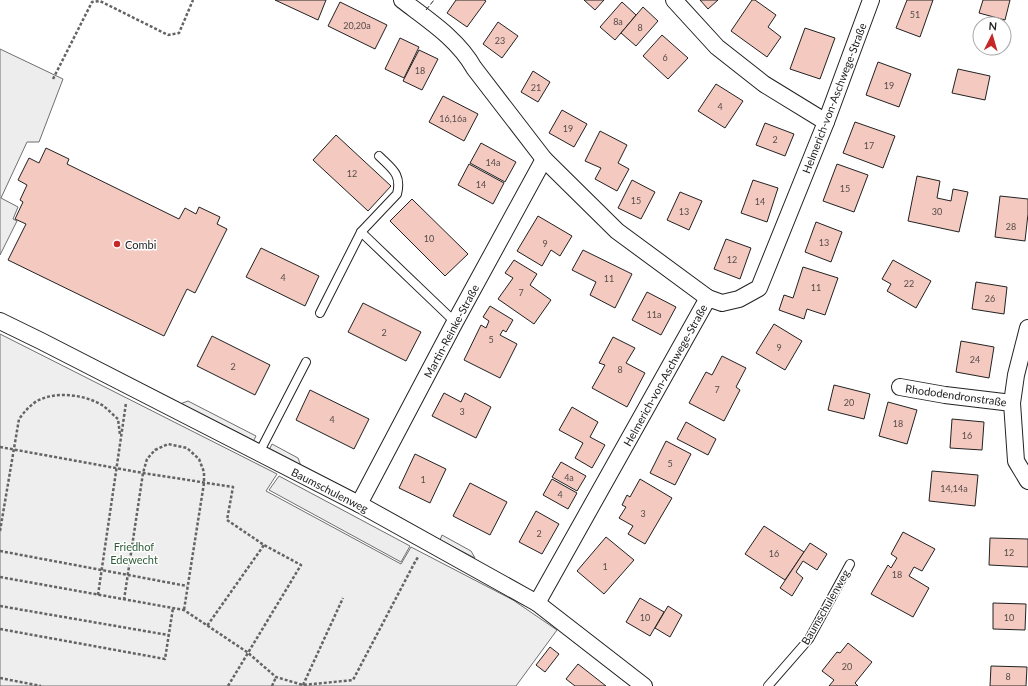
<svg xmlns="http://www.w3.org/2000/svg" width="1028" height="686" viewBox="0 0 1028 686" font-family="Lato,sans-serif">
	<rect width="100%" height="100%" fill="#fff"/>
	<polygon fill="#eee" stroke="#6f6f6f" points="0,334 277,474 266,491 401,564 411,547 513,600 557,630 516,686 0,686"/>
	<g fill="#ededed" stroke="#6f6f6f">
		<polygon points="0,49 63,79 39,142 27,142 1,198 18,207 13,219 17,221 0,255"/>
		<polygon points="188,401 256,436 253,442 180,404"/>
		<polygon points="272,444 298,458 301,466 269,450"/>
		<polygon points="279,476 410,546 401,562 269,490"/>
		<polygon points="442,535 471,551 475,558 440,540"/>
	</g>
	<g fill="#f3c9c0" stroke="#222">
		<polygon points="275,0 326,0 318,20"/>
		<polygon points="456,0 484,0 486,1 467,27 447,13"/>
		<polygon points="584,0 604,0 595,10"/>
		<polygon points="700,0 718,0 708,9"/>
		<polygon points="752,0 755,0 776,15 768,27 781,37 767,57 731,31"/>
		<polygon points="907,0 933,0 920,37 896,28"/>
		<polygon points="983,0 1010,0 1005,20 979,13"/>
		<polygon points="340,2 387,25 375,49 328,26"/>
		<polygon points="622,2 636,15 615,40 600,27"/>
		<polygon points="643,7 658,21 636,46 621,33"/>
		<polygon points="498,22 518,36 502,58 483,44"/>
		<polygon points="805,28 835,38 820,79 790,69"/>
		<polygon points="662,35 688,58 668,79 643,56"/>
		<polygon points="400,38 419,47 404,78 385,69"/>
		<polygon points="419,50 438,59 422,90 403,81"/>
		<polygon points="878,62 911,74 899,107 866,95"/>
		<polygon points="958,69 990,76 985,100 952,93"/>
		<polygon points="533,71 550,82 538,102 521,92"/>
		<polygon points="716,84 743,101 725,128 698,111"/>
		<polygon points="443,96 478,114 464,141 429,122"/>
		<polygon points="562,110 587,124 574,147 549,133"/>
		<polygon points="855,122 895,136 883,168 843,153"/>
		<polygon points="765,123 794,134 785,156 756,145"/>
		<polygon points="600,131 627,145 618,163 629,169 617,191 595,179 601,168 585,161"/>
		<polygon points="336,135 391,186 368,211 313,160"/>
		<polygon points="481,143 516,162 505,182 470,163"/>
		<polygon points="46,148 69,159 67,164 179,219 185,208 196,214 199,207 220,217 217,224 227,229 195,293 187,289 164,336 8,260 26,224 15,219 23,202 20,200 27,185 18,180 29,158 39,163"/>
		<polygon points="469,164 504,183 493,204 458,185"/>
		<polygon points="837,164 868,175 854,212 823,201"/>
		<polygon points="917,176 940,181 937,198 951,201 953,189 968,192 959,232 908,221"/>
		<polygon points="632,180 655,192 641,219 618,208"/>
		<polygon points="753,180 778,188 767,222 741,213"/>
		<polygon points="680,192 702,201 689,230 667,220"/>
		<polygon points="1000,196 1028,199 1028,214 1025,241 995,237"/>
		<polygon points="412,199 468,254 445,276 390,221"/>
		<polygon points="538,216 572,236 560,256 551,250 542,266 517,251"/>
		<polygon points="816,222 842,232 831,262 805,252"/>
		<polygon points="726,239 751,248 740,279 714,269"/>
		<polygon points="261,248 319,276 305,306 246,277"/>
		<polygon points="583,250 632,274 615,308 590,295 596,282 572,270"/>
		<polygon points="514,260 537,274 530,285 551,300 534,324 498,299 513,278 505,273"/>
		<polygon points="893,260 931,281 916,308 887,291 891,284 882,279"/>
		<polygon points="803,267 838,278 825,315 807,309 804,319 779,310 784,295 793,298"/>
		<polygon points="976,282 1007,287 1004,314 972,309"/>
		<polygon points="647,292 676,307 661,335 632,320"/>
		<polygon points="363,303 421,332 406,361 348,332"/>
		<polygon points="490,306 513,320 506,332 503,330 500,335 517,344 500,378 464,360 481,325 486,328 489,321 483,317"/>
		<polygon points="774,324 802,341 785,370 756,353"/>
		<polygon points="212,336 270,365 255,395 197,366"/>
		<polygon points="613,337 635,348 626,363 645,373 627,407 592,388 605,365 599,363"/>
		<polygon points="961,341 994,347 989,378 956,372"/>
		<polygon points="722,356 746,368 736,387 740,390 724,421 689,403 706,372 712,375"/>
		<polygon points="834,385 870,394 864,419 828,410"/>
		<polygon points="310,390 369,419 354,449 296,420"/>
		<polygon points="444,393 461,402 465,393 491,407 476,438 432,416"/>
		<polygon points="888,402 917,410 907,444 879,436"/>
		<polygon points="572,407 598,422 590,437 605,445 592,468 575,458 583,443 559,430"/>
		<polygon points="952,419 984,422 982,450 950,448"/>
		<polygon points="686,422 716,439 708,455 677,439"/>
		<polygon points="666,441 691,454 675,485 650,473"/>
		<polygon points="415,454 446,469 430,503 399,488"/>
		<polygon points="561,462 586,476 577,491 552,477"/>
		<polygon points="932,471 978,475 975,506 929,501"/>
		<polygon points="552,479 577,493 568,509 543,495"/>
		<polygon points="640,479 672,498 645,544 628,534 633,526 619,518 626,507 622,505 627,495 630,497"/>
		<polygon points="470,483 507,502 490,535 453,516"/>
		<polygon points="536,511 559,524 542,554 519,542"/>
		<polygon points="764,526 804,552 785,580 745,554"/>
		<polygon points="903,532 935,549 922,571 914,567 909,576 929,588 913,617 871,594 888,565 891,568 897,558 891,554"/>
		<polygon points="606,537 634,560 604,594 577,571"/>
		<polygon points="990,538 1028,539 1028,567 989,565"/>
		<polygon points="810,543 827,554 817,570 803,561 796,572 803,578 792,596 780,588"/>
		<polygon points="640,598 664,612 650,636 626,622"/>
		<polygon points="993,603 1026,604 1025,630 993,629"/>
		<polygon points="668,606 682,615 670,637 655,628"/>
		<polygon points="848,643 872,662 855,683 858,686 829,686 834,680 822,671 837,652 840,653"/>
		<polygon points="550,647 559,654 545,672 536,665"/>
		<polygon points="578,664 606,686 575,686 566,679"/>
		<polygon points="991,666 1027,667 1026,686 990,686"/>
	</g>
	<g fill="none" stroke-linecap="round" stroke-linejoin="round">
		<g stroke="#222" stroke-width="10">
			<g id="service">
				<polyline points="361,232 455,322"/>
				<path d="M 320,313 L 361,232 L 397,194 C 402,174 392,169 379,156"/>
				<polyline points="259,453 306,362"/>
				<polyline points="768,686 809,639 850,564"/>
			</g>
		</g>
		<g stroke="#222" stroke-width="18">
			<g id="minor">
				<path d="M 402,0 C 428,20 458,39 474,68 L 544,159 L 617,231 L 708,298"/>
				<polyline points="674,0 717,47 764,84 826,122"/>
				<polyline points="0,321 41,341 359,504 537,603 644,686"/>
				<polyline points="1028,328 1016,375 1012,403 1016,461 1028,481"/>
				<polyline points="900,387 945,395 1012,403"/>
				<polyline points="359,504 455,322 544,159"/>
				<polyline points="537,603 708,298 722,303 739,299 759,288 826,122 871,0"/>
			</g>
		</g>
		<g stroke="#646464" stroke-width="2.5" stroke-dasharray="3 2" stroke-linecap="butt">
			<polyline points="53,79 92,2 100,1 168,35 179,33 193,0"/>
			<polyline points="0,447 143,473 233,487 227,520 264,545 207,626"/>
			<path d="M 0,531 L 19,419 C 25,411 31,404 39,400 C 58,391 85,395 102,405 C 108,409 113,415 118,419 L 120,435"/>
			<polyline points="0,551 187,586"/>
			<polyline points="0,577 184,610 247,652 276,677 303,685 353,680 416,560 419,556"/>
			<polyline points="98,595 126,403"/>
			<polyline points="124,600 143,473 147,459 155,450 168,444 187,448 199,459 204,472 204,483 184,610"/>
			<polyline points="0,606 168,635"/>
			<polyline points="0,629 165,659 173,608"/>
			<polyline points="0,678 41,686"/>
			<polyline points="303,685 343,598"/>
			<polyline points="228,686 301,565 264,545"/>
			<polyline points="272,686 276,677"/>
		</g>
		<use href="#service" stroke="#fff" stroke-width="8"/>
		<use href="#minor" stroke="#fff" stroke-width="16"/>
		<polyline stroke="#222" stroke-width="1" stroke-dasharray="5 2" stroke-linecap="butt" points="426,10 434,0"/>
	</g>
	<circle fill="#c62828" stroke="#fff" stroke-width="1.5" cx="117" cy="244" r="4"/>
	<g text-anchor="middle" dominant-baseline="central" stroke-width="3" stroke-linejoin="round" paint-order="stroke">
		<g font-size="9" fill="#564c4a">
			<text x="915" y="14">51</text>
			<text x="618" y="21">8a</text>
			<text x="357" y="25">20,20a</text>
			<text x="640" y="27">8</text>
			<text x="500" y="40">23</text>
			<text x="665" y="57">6</text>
			<text x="420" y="70">18</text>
			<text x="889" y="85">19</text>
			<text x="536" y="87">21</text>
			<text x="720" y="106">4</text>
			<text x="453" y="118">16,16a</text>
			<text x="568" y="128">19</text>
			<text x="775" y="139">2</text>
			<text x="869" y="145">17</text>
			<text x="493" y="162">14a</text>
			<text x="352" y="173">12</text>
			<text x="481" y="184">14</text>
			<text x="845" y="188">15</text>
			<text x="636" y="200">15</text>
			<text x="760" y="201">14</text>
			<text x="684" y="211">13</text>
			<text x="937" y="211">30</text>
			<text x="1011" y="226">28</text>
			<text x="429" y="238">10</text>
			<text x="824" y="242">13</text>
			<text x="545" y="243">9</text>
			<text x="732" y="259">12</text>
			<text x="283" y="277">4</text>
			<text x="609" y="278">11</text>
			<text x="909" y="283">22</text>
			<text x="816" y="287">11</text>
			<text x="521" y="292">7</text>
			<text x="990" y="298">26</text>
			<text x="654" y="314">11a</text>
			<text x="384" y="332">2</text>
			<text x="491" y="339">5</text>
			<text x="779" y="347">9</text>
			<text x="975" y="359">24</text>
			<text x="233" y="366">2</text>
			<text x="620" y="369">8</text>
			<text x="717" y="389">7</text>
			<text x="849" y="402">20</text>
			<text x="462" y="411">3</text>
			<text x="332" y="419">4</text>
			<text x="898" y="423">18</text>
			<text x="967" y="435">16</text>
			<text x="670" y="463">5</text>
			<text x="569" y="477">4a</text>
			<text x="423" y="479">1</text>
			<text x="954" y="488">14,14a</text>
			<text x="560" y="494">4</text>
			<text x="643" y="513">3</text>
			<text x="539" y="533">2</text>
			<text x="1009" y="552">12</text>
			<text x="774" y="553">16</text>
			<text x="605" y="566">1</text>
			<text x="897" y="574">18</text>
			<text x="645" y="617">10</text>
			<text x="1009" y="617">10</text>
			<text x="847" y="666">20</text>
			<text x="1008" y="676">8</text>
		</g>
		<g font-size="11" fill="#222" stroke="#fff">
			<text transform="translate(834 98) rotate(-69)">Helmerich-von-Aschwege-Straße</text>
			<text transform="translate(451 331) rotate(-62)">Martin-Reinke-Straße</text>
			<text transform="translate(665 375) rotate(-61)">Helmerich-von-Aschwege-Straße</text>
			<text transform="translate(956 395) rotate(8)">Rhododendronstraße</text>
			<text transform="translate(330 490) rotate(27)">Baumschulenweg</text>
			<text transform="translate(825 607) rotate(-60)">Baumschulenweg</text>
		</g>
		<g font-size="11" fill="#222" stroke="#fff" text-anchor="start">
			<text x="125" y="244">Combi</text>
		</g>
		<g font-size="11" fill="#2f5e38" stroke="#fff">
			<text x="134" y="546">Friedhof<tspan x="134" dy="13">Edewecht</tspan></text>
		</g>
	</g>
	<g transform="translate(992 36) rotate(5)"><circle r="19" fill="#ffffff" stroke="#a7a7a7"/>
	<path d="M0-3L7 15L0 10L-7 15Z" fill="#c62828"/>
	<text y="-6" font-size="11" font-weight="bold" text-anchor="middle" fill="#222222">N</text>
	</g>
</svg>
